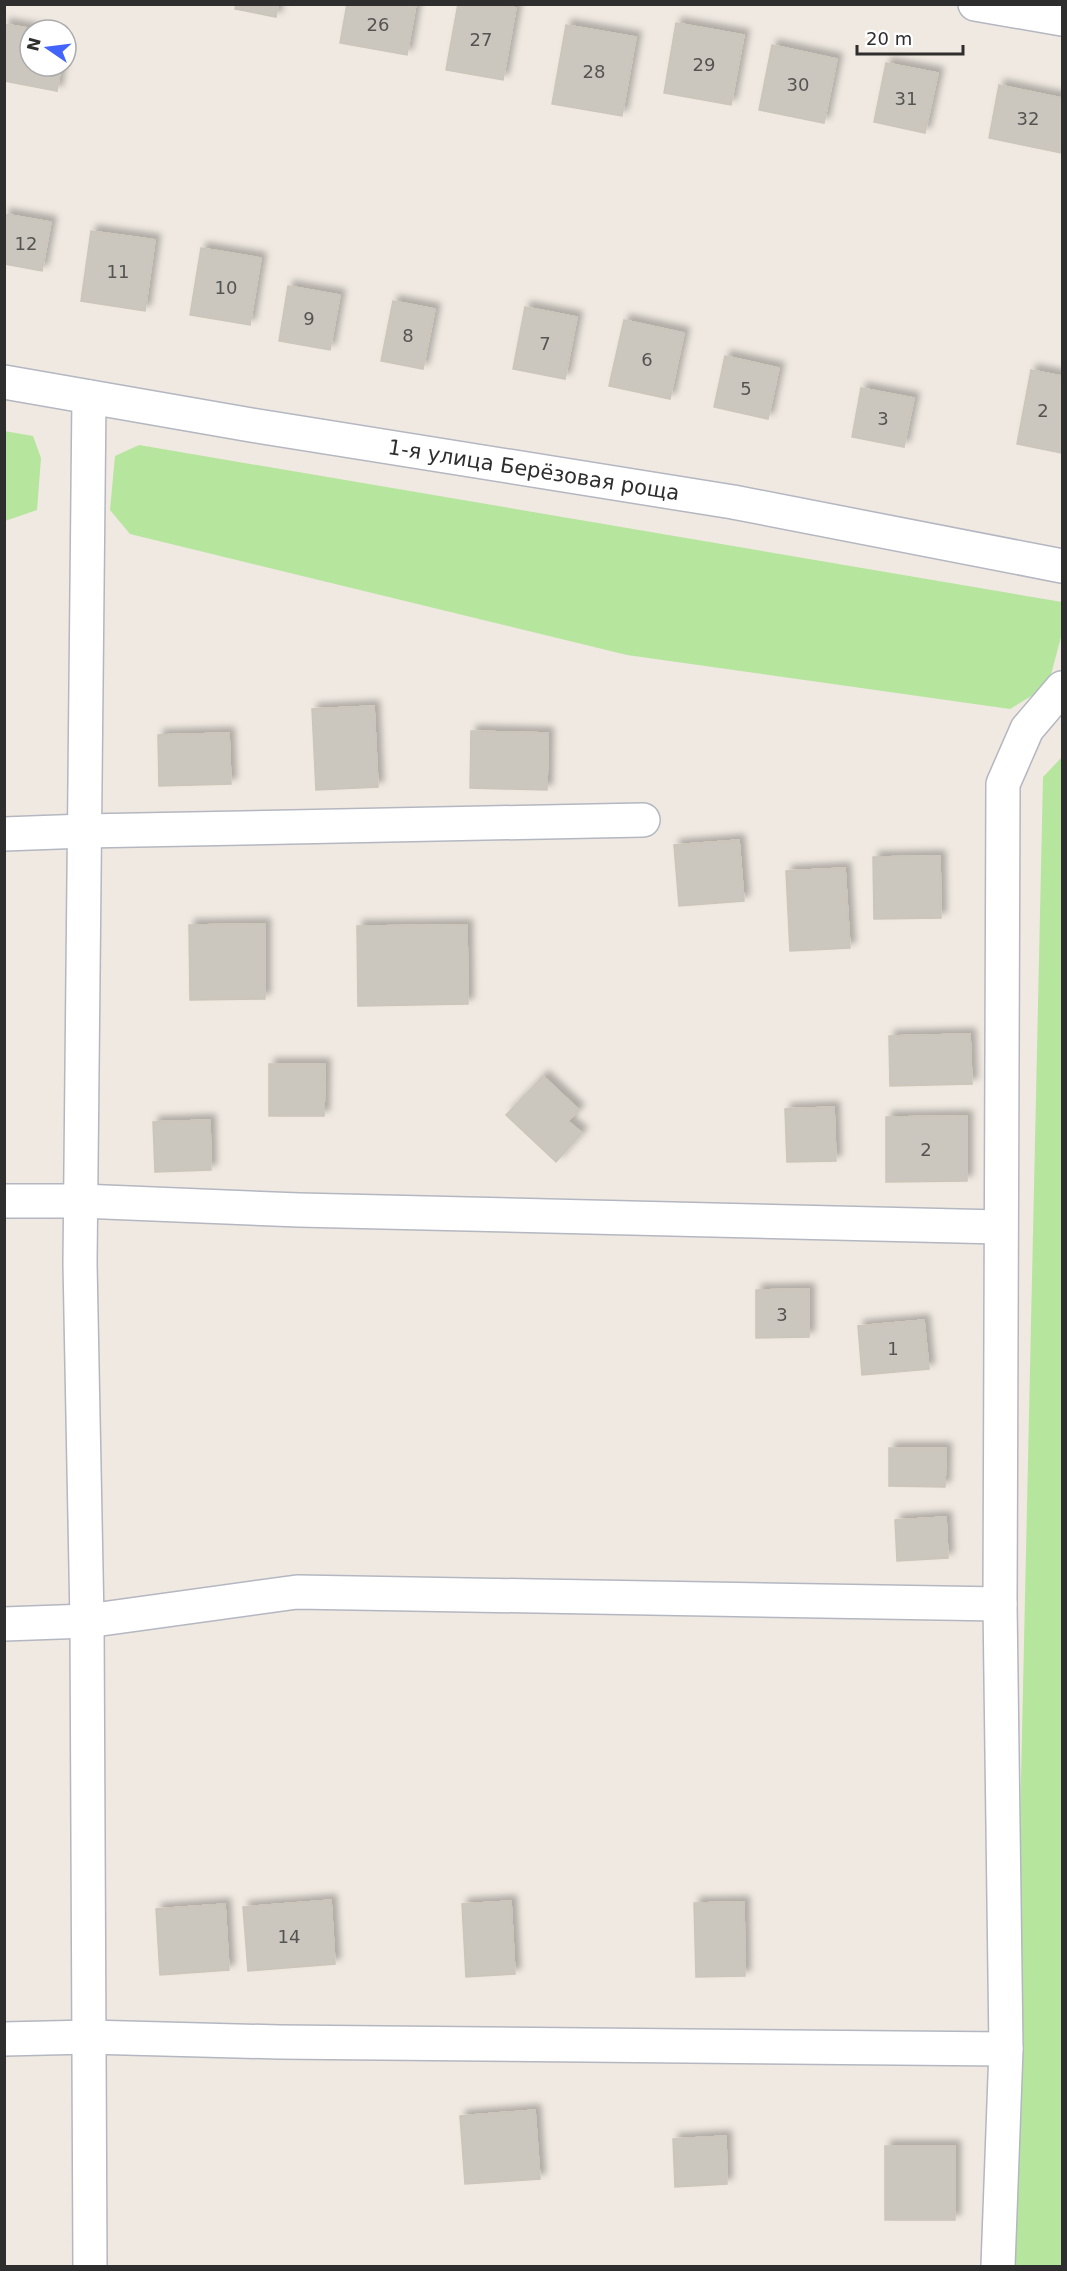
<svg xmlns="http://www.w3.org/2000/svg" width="1067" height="2271" viewBox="0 0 1067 2271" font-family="'DejaVu Sans',sans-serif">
	<defs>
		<filter id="shadow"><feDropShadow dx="5.5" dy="-5.5" stdDeviation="3" flood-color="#0004"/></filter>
	</defs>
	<rect width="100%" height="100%" fill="#efe9e1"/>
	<g fill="#b6e59e">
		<polygon points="4,431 33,436 41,458 37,510 5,521"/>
		<polygon points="139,445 1062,602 1061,637 1048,686 1010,709 627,655 130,534 110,510 115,456"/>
		<polygon points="1062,757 1062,2266 1008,2266 1016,2008 1043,777"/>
	</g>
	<g fill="#cbc7bf" stroke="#cbc5ba" stroke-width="1.5" filter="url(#shadow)">
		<polygon points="236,4 278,4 276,17 235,9"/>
		<polygon points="347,4 416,4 407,55 340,43"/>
		<polygon points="458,4 498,4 516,8 503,80 446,70"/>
		<polygon points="676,23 744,35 731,105 664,93"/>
		<polygon points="4,24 39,30 30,30 30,66 61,66 57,91 4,81"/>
		<polygon points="566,25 636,37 622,116 552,104"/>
		<polygon points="772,45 837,59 824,123 759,110"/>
		<polygon points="886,63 938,73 925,133 874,122"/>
		<polygon points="999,85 1062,98 1062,153 989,138"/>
		<polygon points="4,214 51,222 42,271 4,264"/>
		<polygon points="91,231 155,240 145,311 81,301"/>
		<polygon points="201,248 261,258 250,325 190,315"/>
		<polygon points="288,286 340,295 330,350 279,341"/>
		<polygon points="393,301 435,309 423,369 381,361"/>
		<polygon points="525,307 577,317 565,379 513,369"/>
		<polygon points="624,320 684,333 670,399 609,386"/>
		<polygon points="725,356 779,368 768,419 714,407"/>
		<polygon points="1031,370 1062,376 1062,453 1017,444"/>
		<polygon points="861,388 914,398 904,447 852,437"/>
		<polygon points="374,706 378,787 316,790 312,709"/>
		<polygon points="471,731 548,733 547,790 470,788"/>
		<polygon points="229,733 231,784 159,786 158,735"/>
		<polygon points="739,840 744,901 679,906 674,845"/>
		<polygon points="940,856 941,918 874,919 873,857"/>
		<polygon points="845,868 850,948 790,951 786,871"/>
		<polygon points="265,924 265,999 190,1000 189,925"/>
		<polygon points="467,925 468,1004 358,1006 357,926"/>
		<polygon points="970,1034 972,1084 890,1086 889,1036"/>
		<polygon points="269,1064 325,1064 324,1116 269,1116"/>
		<polygon points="543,1076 579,1110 568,1121 582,1133 556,1162 506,1115"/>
		<polygon points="834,1107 836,1161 787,1162 785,1109"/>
		<polygon points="967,1116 967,1181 886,1182 886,1117"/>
		<polygon points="210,1120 211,1170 155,1172 153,1122"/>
		<polygon points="809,1289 809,1337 756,1338 756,1290"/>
		<polygon points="924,1320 929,1369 862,1375 858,1326"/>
		<polygon points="889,1448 946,1448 945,1487 889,1486"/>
		<polygon points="946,1517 948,1558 897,1561 895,1520"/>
		<polygon points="331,1900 335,1964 248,1971 243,1907"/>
		<polygon points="511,1901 515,1974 466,1977 462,1904"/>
		<polygon points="744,1902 745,1976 696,1977 694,1903"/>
		<polygon points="225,1904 229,1970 160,1975 156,1909"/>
		<polygon points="535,2110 540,2179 465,2184 460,2116"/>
		<polygon points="726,2136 727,2184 675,2187 673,2139"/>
		<rect x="885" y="2146" width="70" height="74"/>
	</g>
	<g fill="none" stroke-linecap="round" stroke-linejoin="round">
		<g stroke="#b4b7c1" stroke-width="36">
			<g id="minor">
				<polyline points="975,4 1062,19"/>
				<path id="s1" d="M 4,382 L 251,425 L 733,502 L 1062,566"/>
				<polyline points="89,397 80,1263 87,1621 90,2266"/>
				<polyline points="4,834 85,831 643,820"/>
				<polyline points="4,1201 81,1201 299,1210 1000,1227"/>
				<polyline points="4,1624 87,1621 297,1592 1000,1604"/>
				<polyline points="4,2039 89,2037 279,2042 1006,2049"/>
				<polyline points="998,2266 1006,2049 1000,1604 1003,784 1027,729 1062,688"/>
			</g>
		</g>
		<use href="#minor" stroke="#fff" stroke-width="33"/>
	</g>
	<g text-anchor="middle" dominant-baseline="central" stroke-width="5" stroke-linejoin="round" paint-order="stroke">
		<g font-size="18" fill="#555452">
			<text x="378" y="24">26</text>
			<text x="481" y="39">27</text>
			<text x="704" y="64">29</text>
			<text x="594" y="71">28</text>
			<text x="798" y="84">30</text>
			<text x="906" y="98">31</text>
			<text x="1028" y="118">32</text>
			<text x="26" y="243">12</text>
			<text x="118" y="271">11</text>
			<text x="226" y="287">10</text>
			<text x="309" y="318">9</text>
			<text x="408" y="335">8</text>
			<text x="545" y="343">7</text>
			<text x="647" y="359">6</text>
			<text x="746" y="388">5</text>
			<text x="1043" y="410">2</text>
			<text x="883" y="418">3</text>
			<text x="926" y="1149">2</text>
			<text x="782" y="1314">3</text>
			<text x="893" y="1348">1</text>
			<text x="289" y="1936">14</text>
		</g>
		<g font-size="21" fill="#2e2e2e" stroke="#fff">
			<text stroke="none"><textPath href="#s1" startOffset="537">1-я улица Берёзовая роща</textPath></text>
		</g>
	</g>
	<rect width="1067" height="2271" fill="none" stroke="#2e2e2e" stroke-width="12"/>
	<g transform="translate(48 48) rotate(284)"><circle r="28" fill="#ffffff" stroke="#ababab" stroke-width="1.5"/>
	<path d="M0-4.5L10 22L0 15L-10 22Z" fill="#4264fb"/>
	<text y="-9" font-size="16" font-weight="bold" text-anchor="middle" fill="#2e2e2e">N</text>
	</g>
	<path d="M857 45v9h106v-9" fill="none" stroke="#2e2e2e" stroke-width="3"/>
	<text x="866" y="45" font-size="18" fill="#2e2e2e" stroke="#ffffff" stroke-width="4.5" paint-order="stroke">20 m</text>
</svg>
